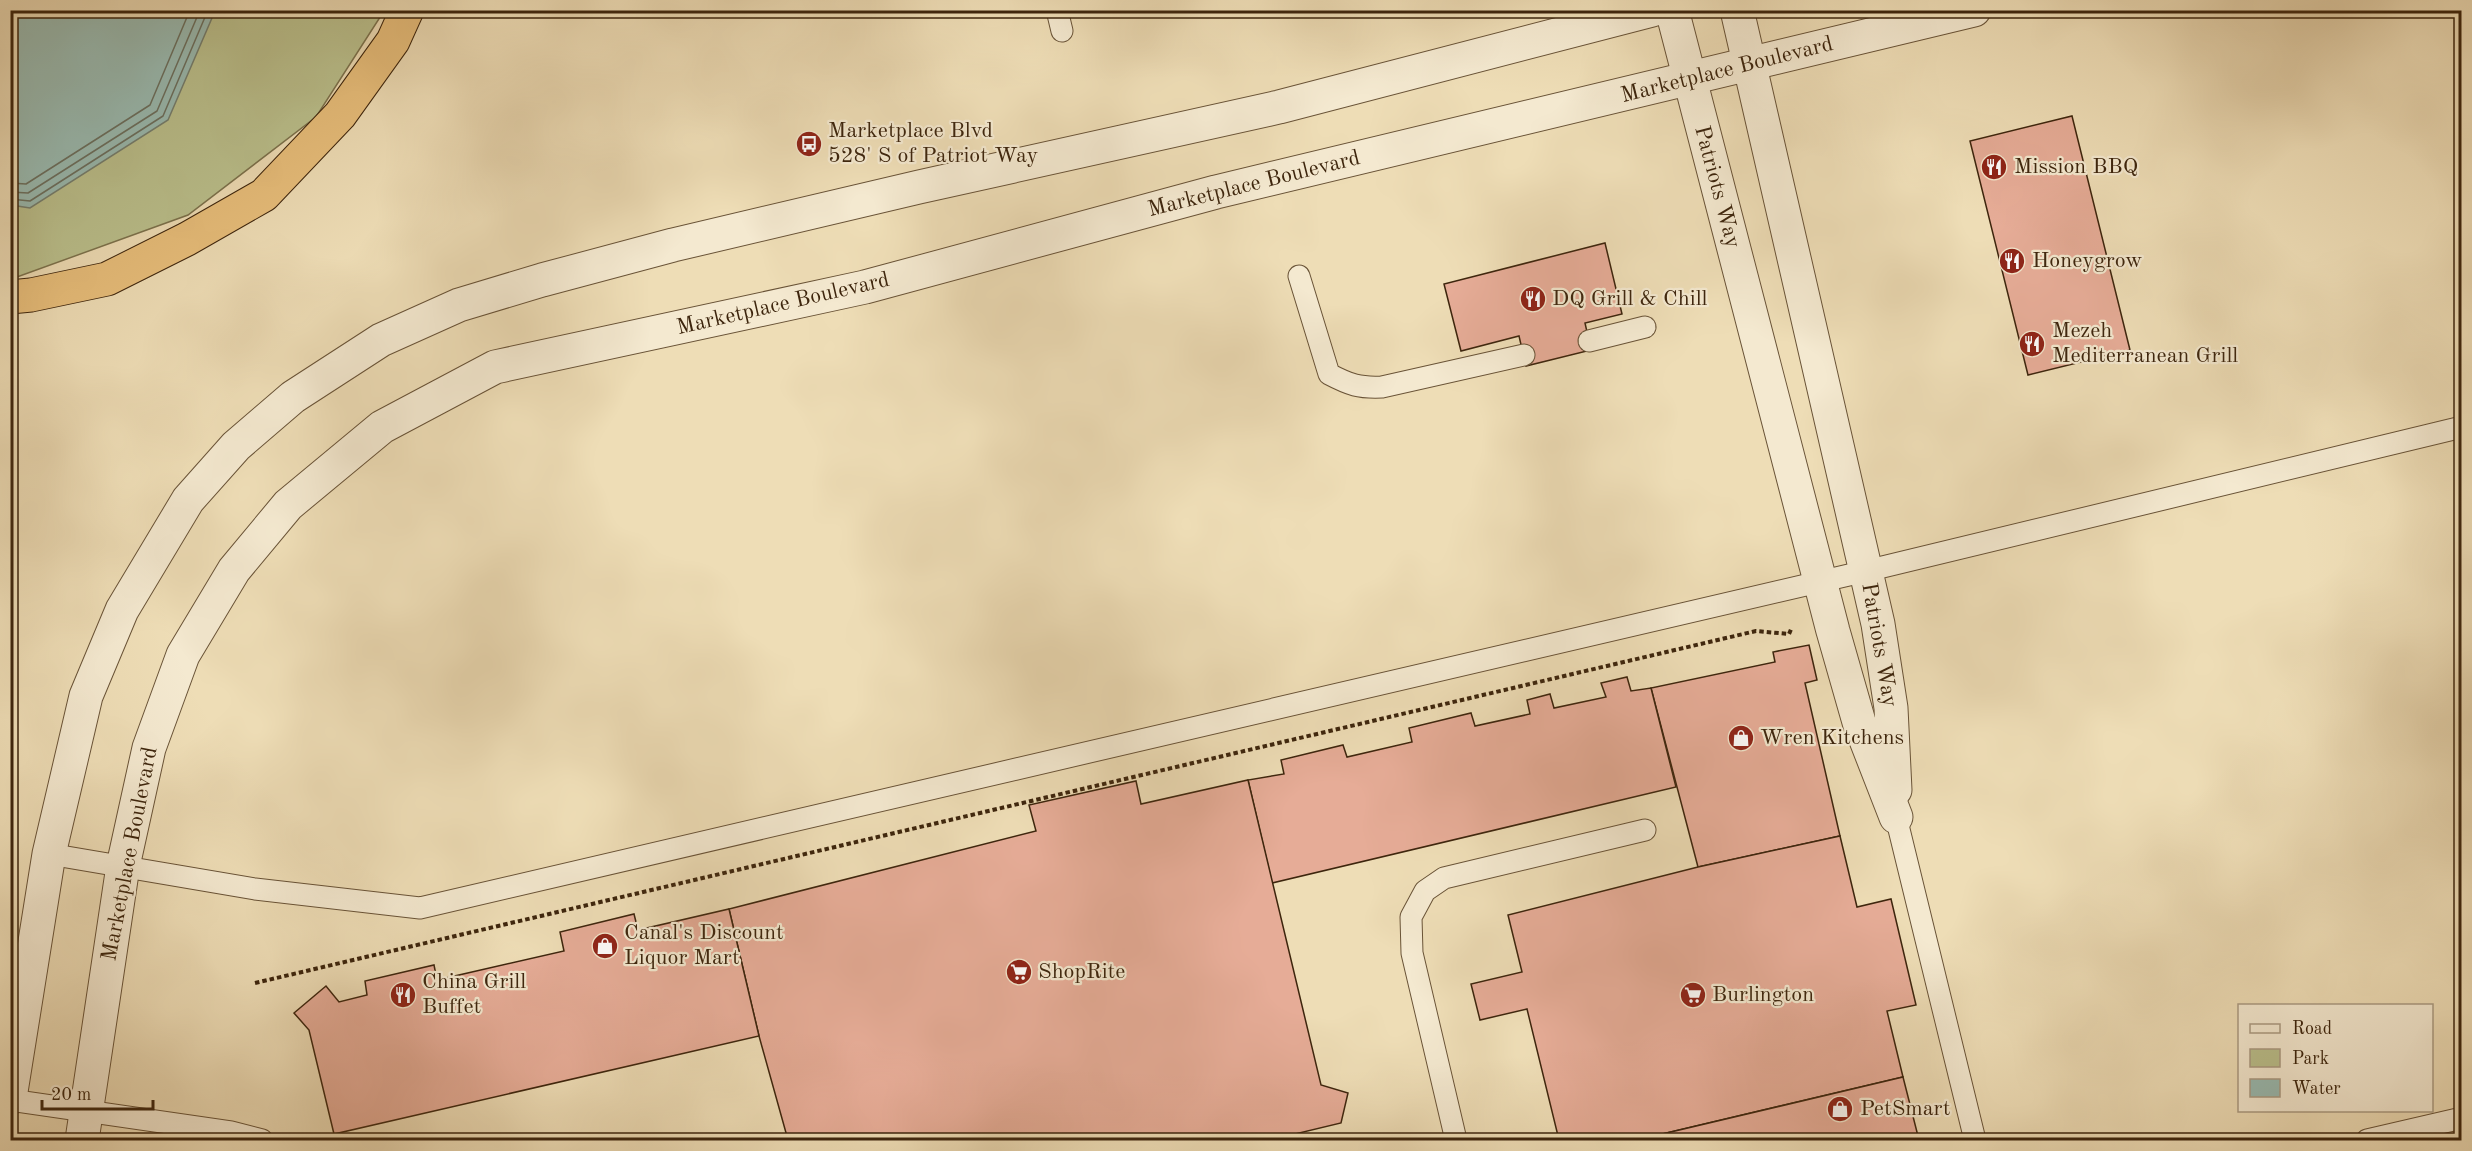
<svg xmlns="http://www.w3.org/2000/svg" width="2472" height="1151" viewBox="0 0 2472 1151" font-family="'Old Standard TT',serif">
	<rect width="100%" height="100%" fill="#eeddb6"/>
	<filter id="stains"><feTurbulence type="fractalNoise" baseFrequency=".00333" numOctaves="4"/><feColorMatrix values="0 0 0 0 .2 0 0 0 0 .09 0 0 0 0 .02 0 0 0 .5 -.17"/></filter>
	<radialGradient id="worn" r=".72"><stop offset=".6" stop-color="#630" stop-opacity="0"/><stop offset="1" stop-color="#630" stop-opacity=".3"/></radialGradient>
	<polygon fill="#bac08d" stroke="#7c724d" stroke-width="1.5" points="11,11 384,11 316,117 188,215 17,277 11,277"/>
	<polygon fill="#99bbb2" stroke="#747f70" stroke-width="1.5" points="10,11 11,10 215,11 168,120 30,208 11,205"/>
	<g fill="none" stroke-linecap="round" stroke-linejoin="round">
		<g stroke="#6b7060" stroke-width="1.5">
			<polyline points="10,183 26,184 150,105 190,10"/>
			<polyline points="10,192 28,193 157,111 200,10"/>
			<polyline points="10,199 30,201 163,116 208,10"/>
		</g>
	</g>
	<g fill="#e6ac97" stroke="#3d250d" stroke-width="1.5">
		<polygon points="2072,116 2130,350 2028,375 1970,141"/>
		<polygon points="1605,243 1622,314 1585,323 1591,350 1526,366 1519,336 1461,351 1444,284"/>
		<polygon points="1809,645 1817,680 1805,683 1840,836 1698,867 1651,688 1775,662 1773,652"/>
		<polygon points="1627,677 1631,691 1651,688 1676,787 1272,883 1248,780 1284,774 1281,760 1343,745 1347,757 1412,742 1409,728 1471,713 1475,726 1530,714 1527,700 1550,694 1554,708 1606,697 1601,683"/>
		<polygon points="1248,780 1321,1085 1348,1093 1341,1123 1270,1140 788,1140 759,1036 729,909 1036,831 1029,805 1136,781 1141,804"/>
		<polygon points="1840,836 1857,907 1891,899 1916,1005 1887,1011 1903,1077 1637,1140 1559,1140 1527,1009 1480,1020 1471,984 1522,972 1508,915 1698,867"/>
		<polygon points="729,909 759,1036 334,1134 309,1030 294,1013 326,986 339,1002 367,995 365,981 434,965 437,980 564,951 560,932 634,914 638,930"/>
		<polygon points="1903,1077 1919,1140 1637,1140"/>
	</g>
	<g fill="none" stroke-linecap="round" stroke-linejoin="round">
		<g stroke="#695337" stroke-width="23">
			<g id="service">
				<polyline points="1057,10 1062,31"/>
				<path d="M 1299,276 L 1329,374 C 1350,385 1359,388 1382,387 L 1524,355"/>
				<polyline points="1589,341 1645,327"/>
				<polyline points="1896,817 1975,1140"/>
				<polyline points="49,854 255,889 420,908 1866,571 2462,427"/>
				<polyline points="10,1100 231,1132 262,1140"/>
				<polyline points="1456,1140 1412,953 1411,917 1425,891 1444,878 1645,830"/>
				<polyline points="2367,1140 2462,1118"/>
			</g>
		</g>
		<g stroke="#695337" stroke-width="35">
			<g id="minor">
				<polyline points="1672,10 1833,631 1859,722 1896,817"/>
				<polyline points="1737,10 1878,624 1891,708 1895,790"/>
				<polyline points="10,1098 49,854 86,696 122,610 188,500 236,446 293,397 381,340 459,305 542,280 673,245 919,187 1279,107 1652,10"/>
				<polyline points="82,1140 123,866 149,748 183,655 234,570 288,505 382,427 495,367 865,287 1216,192 1974,10"/>
			</g>
		</g>
		<g stroke="#3d250d" stroke-width="35">
			<polyline id="trunk" points="10,297 31,295 107,279 187,239 264,195 340,115 393,41 407,10"/>
		</g>
		<polyline stroke="#3d250d" stroke-width="4" stroke-dasharray="4.5 3" stroke-linecap="butt" points="255,983 1756,631 1789,634 1792,627"/>
		<use href="#service" stroke="#f4e9d0" stroke-width="21"/>
		<use href="#minor" stroke="#f4e9d0" stroke-width="33"/>
		<use href="#trunk" stroke="#e7be7b" stroke-width="33"/>
	</g>
	<defs>
		<g id="bus-disc" transform="scale(1.35)"><circle r="9.5" fill="#8f2418" stroke="#f4e9d0"/><path d="M-5-6H5V4H4V6H2V4H-2V6H-4V4H-5ZM-3.5-4V0h7V-4ZM-3.5 1.2v1.5H-2V1.2ZM2 1.2v1.5H3.5V1.2Z" fill="#fff"/></g>
		<g id="restaurant-disc" transform="scale(1.35)"><circle r="9.5" fill="#8f2418" stroke="#f4e9d0"/><path d="M-5-6h1v4h1v-4h1v4h1v-4h1v5L-1.5 .5V6h-2V.5L-5-1ZM5-6V6H3V1.5H1.5Q1.5-4 5-6Z" fill="#fff"/></g>
		<g id="shop-disc" transform="scale(1.35)"><circle r="9.5" fill="#8f2418" stroke="#f4e9d0"/><path d="M-5-2.5h2.3a2.7 3.5 0 0 1 5.4 0H5L5.5 6h-11ZM-1.5-2.5h3a1.5 2.3 0 0 0-3 0Z" fill="#fff"/></g>
		<g id="supermarket-disc" transform="scale(1.35)"><circle r="9.5" fill="#8f2418" stroke="#f4e9d0"/><path d="M-6-5.5h2.5l.6 2H6L4.5 2H-2.5L-4.4-4H-6ZM-1.5 3.2a1.3 1.3 0 1 0 .1 0ZM3 3.2a1.3 1.3 0 1 0 .1 0Z" fill="#fff"/></g>
	</defs>
	<g fill-rule="evenodd">
		<use href="#bus-disc" x="809" y="144"/>
		<use href="#restaurant-disc" x="1994" y="167"/>
		<use href="#restaurant-disc" x="2012" y="261"/>
		<use href="#restaurant-disc" x="1533" y="299"/>
		<use href="#restaurant-disc" x="2032" y="344"/>
		<use href="#shop-disc" x="1741" y="738"/>
		<use href="#shop-disc" x="605" y="946"/>
		<use href="#supermarket-disc" x="1019" y="972"/>
		<use href="#restaurant-disc" x="403" y="995"/>
		<use href="#supermarket-disc" x="1693" y="995"/>
		<use href="#shop-disc" x="1840" y="1109"/>
	</g>
	<g text-anchor="middle" dominant-baseline="central" stroke-width="4.5" stroke-linejoin="round" paint-order="stroke">
		<g font-size="22" fill="#3d250d" stroke="#f4e9d0">
			<text transform="translate(1727 70) rotate(-14)">Marketplace Boulevard</text>
			<text transform="translate(1254 184) rotate(-14)">Marketplace Boulevard</text>
			<text transform="translate(1717 187) rotate(75)">Patriots Way</text>
			<text transform="translate(783 304) rotate(-13)">Marketplace Boulevard</text>
			<text transform="translate(1879 645) rotate(80)">Patriots Way</text>
			<text transform="translate(130 854) rotate(-79)">Marketplace Boulevard</text>
		</g>
		<g font-size="22" fill="#3d250d" stroke="#f4e9d0" text-anchor="start">
			<text x="828" y="131">Marketplace Blvd<tspan x="828" dy="25">528' S of Patriot Way</tspan></text>
			<text x="2014" y="167">Mission BBQ</text>
			<text x="2032" y="261">Honeygrow</text>
			<text x="1552" y="299">DQ Grill &amp; Chill</text>
			<text x="2052" y="331">Mezeh<tspan x="2052" dy="25">Mediterranean Grill</tspan></text>
			<text x="1760" y="738">Wren Kitchens</text>
			<text x="624" y="933">Canal's Discount<tspan x="624" dy="25">Liquor Mart</tspan></text>
			<text x="1038" y="972">ShopRite</text>
			<text x="422" y="982">China Grill<tspan x="422" dy="25">Buffet</tspan></text>
			<text x="1712" y="995">Burlington</text>
			<text x="1860" y="1109">PetSmart</text>
		</g>
	</g>
	<rect width="2472" height="1151" fill="none" stroke="#eeddb6" stroke-width="36"/>
	<rect x="12" y="12" width="2448" height="1127" fill="none" stroke="#3d250d" stroke-width="3"/>
	<rect x="18" y="18" width="2436" height="1115" fill="none" stroke="#3d250d" stroke-width="1.5"/>
	<rect x="2238" y="1004" width="195" height="108" fill="#f4e9d0" stroke="#ab9b82" stroke-width="1.5"/>
	<rect x="2250" y="1024" width="30" height="9" fill="#f4e9d0" stroke="#ab9b82" stroke-width="1.5"/>
	<text x="2292" y="1034" font-size="18" fill="#3d250d">Road</text>
	<rect x="2250" y="1049" width="30" height="18" fill="#bac08d" stroke="#ab9b82" stroke-width="1.5"/>
	<text x="2292" y="1064" font-size="18" fill="#3d250d">Park</text>
	<rect x="2250" y="1079" width="30" height="18" fill="#99bbb2" stroke="#ab9b82" stroke-width="1.5"/>
	<text x="2292" y="1094" font-size="18" fill="#3d250d">Water</text>
	<path d="M42 1100v9h111v-9" fill="none" stroke="#3d250d" stroke-width="3"/>
	<text x="51" y="1100" font-size="18" fill="#3d250d" stroke="#f4e9d0" stroke-width="4.5" paint-order="stroke">20 m</text>
	<rect width="100%" height="100%" filter="url(#stains)"/>
	<rect width="100%" height="100%" fill="url(#worn)"/>
</svg>
